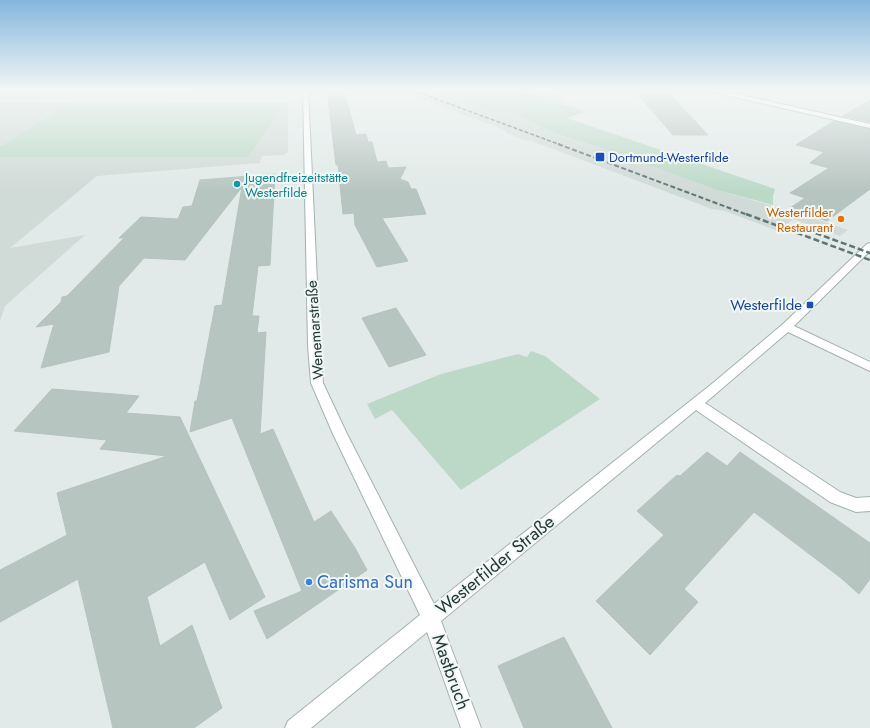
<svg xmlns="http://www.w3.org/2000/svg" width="870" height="728" viewBox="0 0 870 728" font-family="Jost,sans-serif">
	<rect width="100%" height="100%" fill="#e1eae8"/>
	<g fill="#d0dad7">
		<polygon points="0,90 306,90 306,93 0,100"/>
		<polygon points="399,90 436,90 491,111 513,113 555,133 613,152 717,190 801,214 848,230 840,236 793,219 778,231 725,211 712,209 529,140 527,141 504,132 506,131 505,130"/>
		<polygon points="515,90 556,90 564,104"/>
		<polygon points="0,102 288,103 288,152 283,155 262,156 260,163 97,176 10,248 85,235 5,306 0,321"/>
	</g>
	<g fill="#bcd9c8">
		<polygon points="436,90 514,90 582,110 584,112 567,118 775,189 773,196 773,205 717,190 613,152 555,133 513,113 491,111"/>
		<polygon points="68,105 283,105 248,157 0,157 0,147"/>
		<polygon points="531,351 545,356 600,399 461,490 392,410 375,419 367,404 441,374 518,354 527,357"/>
	</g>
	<g fill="#b7c5c1" stroke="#b4c3bf">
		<polygon points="327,90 344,90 356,135 366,134 368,142 372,142 377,162 386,161 388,168 406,167 400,179 408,182 411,189 416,189 426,214 382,218 408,261 377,267 355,225 354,213 343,214 338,165 336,165"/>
		<polygon points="636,92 668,92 708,135 673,135"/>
		<polygon points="870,100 870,122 843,116"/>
		<polygon points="834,121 870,129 870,189 827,221 790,208 805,198 790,193 829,168 810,163 824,152 796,145"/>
		<polygon points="275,174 270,265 258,266 252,316 259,316 257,333 266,332 260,434 273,429 314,522 331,511 355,548 367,570 267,639 254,611 302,591 232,418 190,432 195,401 197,401 215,306 222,305 242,187 185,260 144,258 119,286 109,352 41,368 54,324 36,327 61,302 62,297 67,296 124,238 119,238 141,217 178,219 183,207 192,206 200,180"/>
		<polygon points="396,308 426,355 389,367 362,318"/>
		<polygon points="52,389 139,396 126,413 180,417 265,597 230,620 205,562 147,597 160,646 192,625 222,708 194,728 113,728 78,579 0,622 0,570 67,535 57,493 167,456 100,449 107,440 14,431"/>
		<polygon points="707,452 727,466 740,452 870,543 870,579 859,594 841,578 754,512 684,589 698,602 650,655 596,601 664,535 637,511 677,475 680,476"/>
		<polygon points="564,637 612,728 524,728 498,666"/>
	</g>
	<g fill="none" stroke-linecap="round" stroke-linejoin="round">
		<g stroke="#a4b1af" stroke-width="2">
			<g id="minor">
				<polygon points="303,90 308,90 320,346 323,383 347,434 434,604 713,383 783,324 867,244 870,243 870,251 794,326 870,362 870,371 788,332 705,403 840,492 856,498 870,497 870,511 856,512 830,502 696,410 441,621 481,728 461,728 427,632 311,728 285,728 288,721 420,615 333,434 311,383 308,346"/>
				<polygon points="711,90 718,90 870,124 870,128 713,92"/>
			</g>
		</g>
		<use href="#minor" fill="#fff" fill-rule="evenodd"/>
		<polyline stroke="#5e7572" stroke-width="1.5" stroke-dasharray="4 2" stroke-linecap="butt" points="412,90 561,145"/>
		<polyline stroke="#5e7572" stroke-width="2" stroke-dasharray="5 2.5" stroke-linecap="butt" points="558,144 748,215"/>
		<g stroke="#5e7572" stroke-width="2.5" stroke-dasharray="6 3" stroke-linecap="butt">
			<polyline points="746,214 870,260"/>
			<polyline points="807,230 870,253"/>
		</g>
	</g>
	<linearGradient id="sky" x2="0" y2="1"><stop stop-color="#84b6dc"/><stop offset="0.47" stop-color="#f2f6f5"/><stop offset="1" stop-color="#f2f6f5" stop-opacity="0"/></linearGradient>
	<rect width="870" height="191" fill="url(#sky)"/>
	<g fill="#1a4fb4" stroke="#f1f7f5" stroke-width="1.5">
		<rect x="595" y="152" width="10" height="10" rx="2"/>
		<rect x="806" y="301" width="8" height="8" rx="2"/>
	</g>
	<circle fill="#0f9aa8" stroke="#f1f7f5" stroke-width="1.5" cx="237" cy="184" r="4"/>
	<circle fill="#e8710a" stroke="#f1f7f5" stroke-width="1.5" cx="841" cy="219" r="4"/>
	<circle fill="#3f7fe0" stroke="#f1f7f5" stroke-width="1.5" cx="309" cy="582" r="4"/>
	<g text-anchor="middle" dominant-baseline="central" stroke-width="4" stroke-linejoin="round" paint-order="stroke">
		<g font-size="13" fill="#164399" stroke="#f1f7f5" text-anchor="start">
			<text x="609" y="157">Dortmund-Westerfilde</text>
		</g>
		<g font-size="13" fill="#0d838f" stroke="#f1f7f5" text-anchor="start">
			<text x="245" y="177">Jugendfreizeitstätte<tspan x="245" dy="15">Westerfilde</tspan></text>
		</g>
		<g font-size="13" fill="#c56008" stroke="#f1f7f5" text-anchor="end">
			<text x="833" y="212">Westerfilder<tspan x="833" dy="15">Restaurant</tspan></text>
		</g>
		<g font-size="15" fill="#164399" stroke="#f1f7f5" text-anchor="end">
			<text x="802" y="305">Westerfilde</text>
		</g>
		<g font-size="15" fill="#233937" stroke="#f1f7f5">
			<text transform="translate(315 330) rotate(-94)">Wenemarstraße</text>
		</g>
		<g font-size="18" fill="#233937" stroke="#f1f7f5">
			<text transform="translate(495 565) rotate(-39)">Westerfilder Straße</text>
			<text transform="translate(451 672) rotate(70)">Mastbruch</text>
		</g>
		<g font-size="18" fill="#366cbe" stroke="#f1f7f5" text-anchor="start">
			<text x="317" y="582">Carisma Sun</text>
		</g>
	</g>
</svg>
